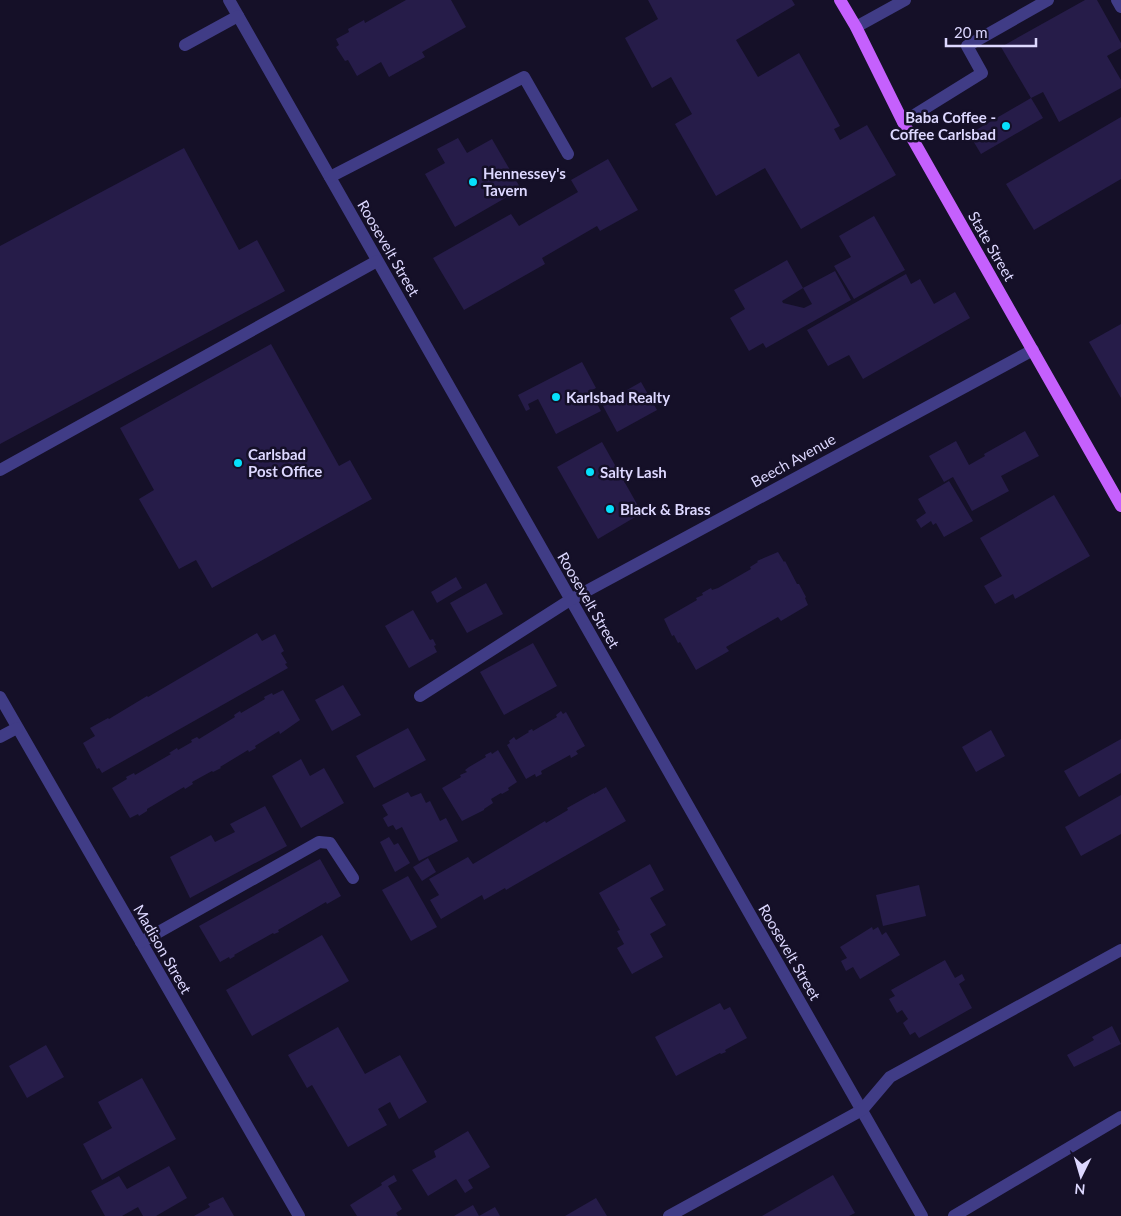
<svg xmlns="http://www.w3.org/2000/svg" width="1121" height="1216" viewBox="0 0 1121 1216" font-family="Lato,sans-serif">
	<rect width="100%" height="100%" fill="#151028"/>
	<g fill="#261c49">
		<polygon points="406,0 451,0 466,27 422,52 425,57 389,77 381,62 357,76 348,60 345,61 336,47 339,45 336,39 349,32 348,29 364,20 365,23"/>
		<polygon points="648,0 792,0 795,5 736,40 758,77 799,53 840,126 834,129 840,140 867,125 896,175 801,229 765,168 716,196 675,124 692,114 671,77 652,88 625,38 658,19"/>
		<polygon points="1085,0 1097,0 1121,43 1121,48 1107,56 1121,80 1121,88 1059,122 1043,92 1031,98 1001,47"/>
		<polygon points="1031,98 1043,118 981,154 969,134"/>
		<polygon points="1121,117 1121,179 1034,230 1006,184"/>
		<polygon points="458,138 467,153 492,139 521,189 455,227 425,174 445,163 437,149"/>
		<polygon points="184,148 239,250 257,240 285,291 0,444 0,246"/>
		<polygon points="608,159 638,210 600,231 597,226 542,258 545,264 464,310 433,258 511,214 519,226 578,192 571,180"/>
		<polygon points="874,216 905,270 854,299 834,266 851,257 839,236"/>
		<polygon points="787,260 803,288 782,301 783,303 804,308 812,304 803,288 835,271 851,300 766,348 763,343 749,351 730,318 745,309 734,290"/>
		<polygon points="906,274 911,284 920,279 934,304 955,292 970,318 863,379 849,355 828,366 807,330"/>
		<polygon points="1121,324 1121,398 1089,342"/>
		<polygon points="271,344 339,466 350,460 372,499 212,588 196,560 179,569 139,499 154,490 120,428"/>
		<polygon points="582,362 596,388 590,391 601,411 556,434 538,399 528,404 530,409 526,411 518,395"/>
		<polygon points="641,382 657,410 617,432 603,406 628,392 627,390"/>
		<polygon points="1025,431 1039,456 1001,476 1009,491 972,511 953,477 944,482 929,456 956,441 969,465 985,456 984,454"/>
		<polygon points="602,442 642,513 598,539 557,467"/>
		<polygon points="949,481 973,521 944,537 936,523 933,525 931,521 921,528 916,520 926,513 918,499"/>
		<polygon points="1054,495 1090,556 1015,599 1013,594 995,604 984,586 1002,576 980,538"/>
		<polygon points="778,552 784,562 785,561 797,584 799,584 806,597 805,598 808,605 781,621 778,617 726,647 729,651 696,670 680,642 678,643 674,635 672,636 664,619 697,600 696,598 703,595 702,593 711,588 712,590 718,588 751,569 750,567 758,562 757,561"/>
		<polygon points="456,577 462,588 437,603 431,592"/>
		<polygon points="486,583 503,614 467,633 450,603"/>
		<polygon points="413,610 430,640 433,639 436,645 434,646 437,652 409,668 385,626"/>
		<polygon points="257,633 262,641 275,634 284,651 281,653 287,663 285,664 288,668 102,773 99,768 97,769 83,743 95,736 90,728 108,718 109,719 147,696 148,697"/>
		<polygon points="533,643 557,686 504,715 480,672"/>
		<polygon points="343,685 361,715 332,731 315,700"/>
		<polygon points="283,690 300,720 280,734 279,731 255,746 256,748 249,752 248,750 220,767 221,768 213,772 212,771 192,782 193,784 185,789 184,787 147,809 147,811 139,816 138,814 130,818 112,788 127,779 126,777 134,773 135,775 171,754 169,753 177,748 178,750 192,742 191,740 197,737 199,739 235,717 234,715 240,711 241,713 265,699 264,697 272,693 273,695"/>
		<polygon points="561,711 563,714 566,712 585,746 576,751 578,754 571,758 570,755 541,771 542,774 536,777 535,774 526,779 507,745 510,743 509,741 514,737 516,740 529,732 528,731 532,729 533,731 557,717 556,715"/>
		<polygon points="408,728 426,760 374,788 356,756"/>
		<polygon points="991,730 1005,756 976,772 962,747"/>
		<polygon points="1121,739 1121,773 1079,797 1064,771"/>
		<polygon points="498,750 517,782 508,788 509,790 502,794 501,793 491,799 493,803 484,809 484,810 462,821 442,788 461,777 460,775 467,772 465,770 469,767 486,757 485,755 491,752 492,754"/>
		<polygon points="301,759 310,776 324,768 344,803 301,828 272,776"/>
		<polygon points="606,787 626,821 506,890 505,888 484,900 482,895 441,919 430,900 439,895 429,879 468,857 473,864 545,821 546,823 568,810 567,808 594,793 594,794"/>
		<polygon points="408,792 411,797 421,793 426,803 430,801 440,821 446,818 458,841 419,861 402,827 396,830 393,825 388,827 383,818 388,815 382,805"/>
		<polygon points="1121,795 1121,834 1081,856 1065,827"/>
		<polygon points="265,806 287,846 190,898 170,857 211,835 215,842 235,832 230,824"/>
		<polygon points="389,837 394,845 398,843 410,863 395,872 380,842"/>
		<polygon points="428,858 436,872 422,881 413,867"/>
		<polygon points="320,859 341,896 327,904 326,902 278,930 279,932 274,934 273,933 234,955 235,956 230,959 229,957 220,962 199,926"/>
		<polygon points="650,864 664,890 650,898 666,925 650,934 663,957 632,974 617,948 624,944 617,931 620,930 599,893"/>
		<polygon points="408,876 437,927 411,941 382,890"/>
		<polygon points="919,885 926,916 883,926 876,895"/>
		<polygon points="872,927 873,930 878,927 882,935 886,932 900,955 860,979 853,967 846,971 841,961 847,958 840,947"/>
		<polygon points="322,935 349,981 252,1036 226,990"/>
		<polygon points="945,960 955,978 962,974 965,980 959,984 972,1008 919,1038 915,1032 910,1035 903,1023 908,1019 902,1010 897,1013 889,999 895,996 891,990"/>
		<polygon points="720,1003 724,1010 730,1007 747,1038 725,1050 726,1052 721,1054 720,1053 676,1076 655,1037"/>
		<polygon points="1112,1026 1121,1044 1074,1067 1067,1055 1094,1040 1092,1037"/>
		<polygon points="338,1027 365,1074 400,1055 427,1102 399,1119 390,1102 378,1109 387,1125 348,1147 312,1085 307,1088 288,1055"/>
		<polygon points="46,1045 64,1077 27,1098 9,1066"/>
		<polygon points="142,1078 176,1139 102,1180 83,1144 112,1128 98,1102"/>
		<polygon points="468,1131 490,1167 468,1180 473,1188 465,1193 456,1179 428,1196 412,1170 436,1157 434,1151"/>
		<polygon points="169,1166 187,1198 156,1216 143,1216 138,1207 122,1216 105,1216 91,1191 119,1176 127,1189"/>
		<polygon points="394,1175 397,1181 388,1186 402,1209 396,1213 398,1216 357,1216 350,1205 382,1185 381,1183"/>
		<polygon points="833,1175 855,1213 849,1216 762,1216"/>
		<polygon points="223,1197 234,1216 194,1216 210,1207 208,1204"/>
		<polygon points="596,1198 607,1216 565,1216"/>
		<polygon points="473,1205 479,1216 495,1207 500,1216 454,1216"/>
	</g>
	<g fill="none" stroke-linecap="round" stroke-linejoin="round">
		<g stroke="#403c86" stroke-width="12">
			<polyline points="229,0 922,1216"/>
			<polyline points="1117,0 1121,7"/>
			<polyline points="856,27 905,0"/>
			<polyline points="185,45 238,16"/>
			<polyline points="903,122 982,73 967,46 1048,0"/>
			<polyline points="330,177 524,77 568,154"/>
			<polyline points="0,470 377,261"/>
			<polyline points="420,696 570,600 1033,350"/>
			<polyline points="0,697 299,1216"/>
			<polyline points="0,737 17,728"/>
			<polyline points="141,942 319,842 330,843 353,878"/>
			<polyline points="669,1216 862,1110 890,1077 1121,950"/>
			<polyline points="954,1216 1121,1117"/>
		</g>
		<polyline stroke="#c560fd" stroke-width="12" points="840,0 856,27 903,122 1121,506"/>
	</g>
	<g fill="#06e0fc" stroke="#151028" stroke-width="2">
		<circle cx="1006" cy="126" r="5"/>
		<circle cx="473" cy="182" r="5"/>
		<circle cx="556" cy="397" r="5"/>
		<circle cx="238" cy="463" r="5"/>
		<circle cx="590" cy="472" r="5"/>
		<circle cx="610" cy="509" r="5"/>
	</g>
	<g text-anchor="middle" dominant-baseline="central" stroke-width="5" stroke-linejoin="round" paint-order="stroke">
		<g font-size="15" font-weight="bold" fill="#ddd8ff" stroke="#151028" text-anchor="start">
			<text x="996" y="117" text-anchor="end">Baba Coffee -<tspan x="996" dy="17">Coffee Carlsbad</tspan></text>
			<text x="483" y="173">Hennessey's<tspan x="483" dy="17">Tavern</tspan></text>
			<text x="566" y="397">Karlsbad Realty</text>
			<text x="248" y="454">Carlsbad<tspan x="248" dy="17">Post Office</tspan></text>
			<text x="600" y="472">Salty Lash</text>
			<text x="620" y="509">Black &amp; Brass</text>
		</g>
		<g font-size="15" fill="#ddd8ff" stroke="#151028">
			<text transform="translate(992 246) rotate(60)">State Street</text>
			<text transform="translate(389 248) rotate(60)">Roosevelt Street</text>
			<text transform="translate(793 460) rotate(-29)">Beech Avenue</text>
			<text transform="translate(589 600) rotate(60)">Roosevelt Street</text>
			<text transform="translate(163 949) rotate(60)">Madison Street</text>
			<text transform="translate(790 952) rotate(60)">Roosevelt Street</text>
		</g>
	</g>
	<g transform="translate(1081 1176) rotate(185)" stroke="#151028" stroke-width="4" paint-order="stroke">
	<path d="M0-4L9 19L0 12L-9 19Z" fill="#ddd8ff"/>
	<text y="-8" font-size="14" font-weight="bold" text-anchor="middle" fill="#ddd8ff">N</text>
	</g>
	<path d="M946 38v8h90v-8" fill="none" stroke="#ddd8ff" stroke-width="2.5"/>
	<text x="954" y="38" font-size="15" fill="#ddd8ff" stroke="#151028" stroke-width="4" paint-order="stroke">20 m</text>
</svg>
